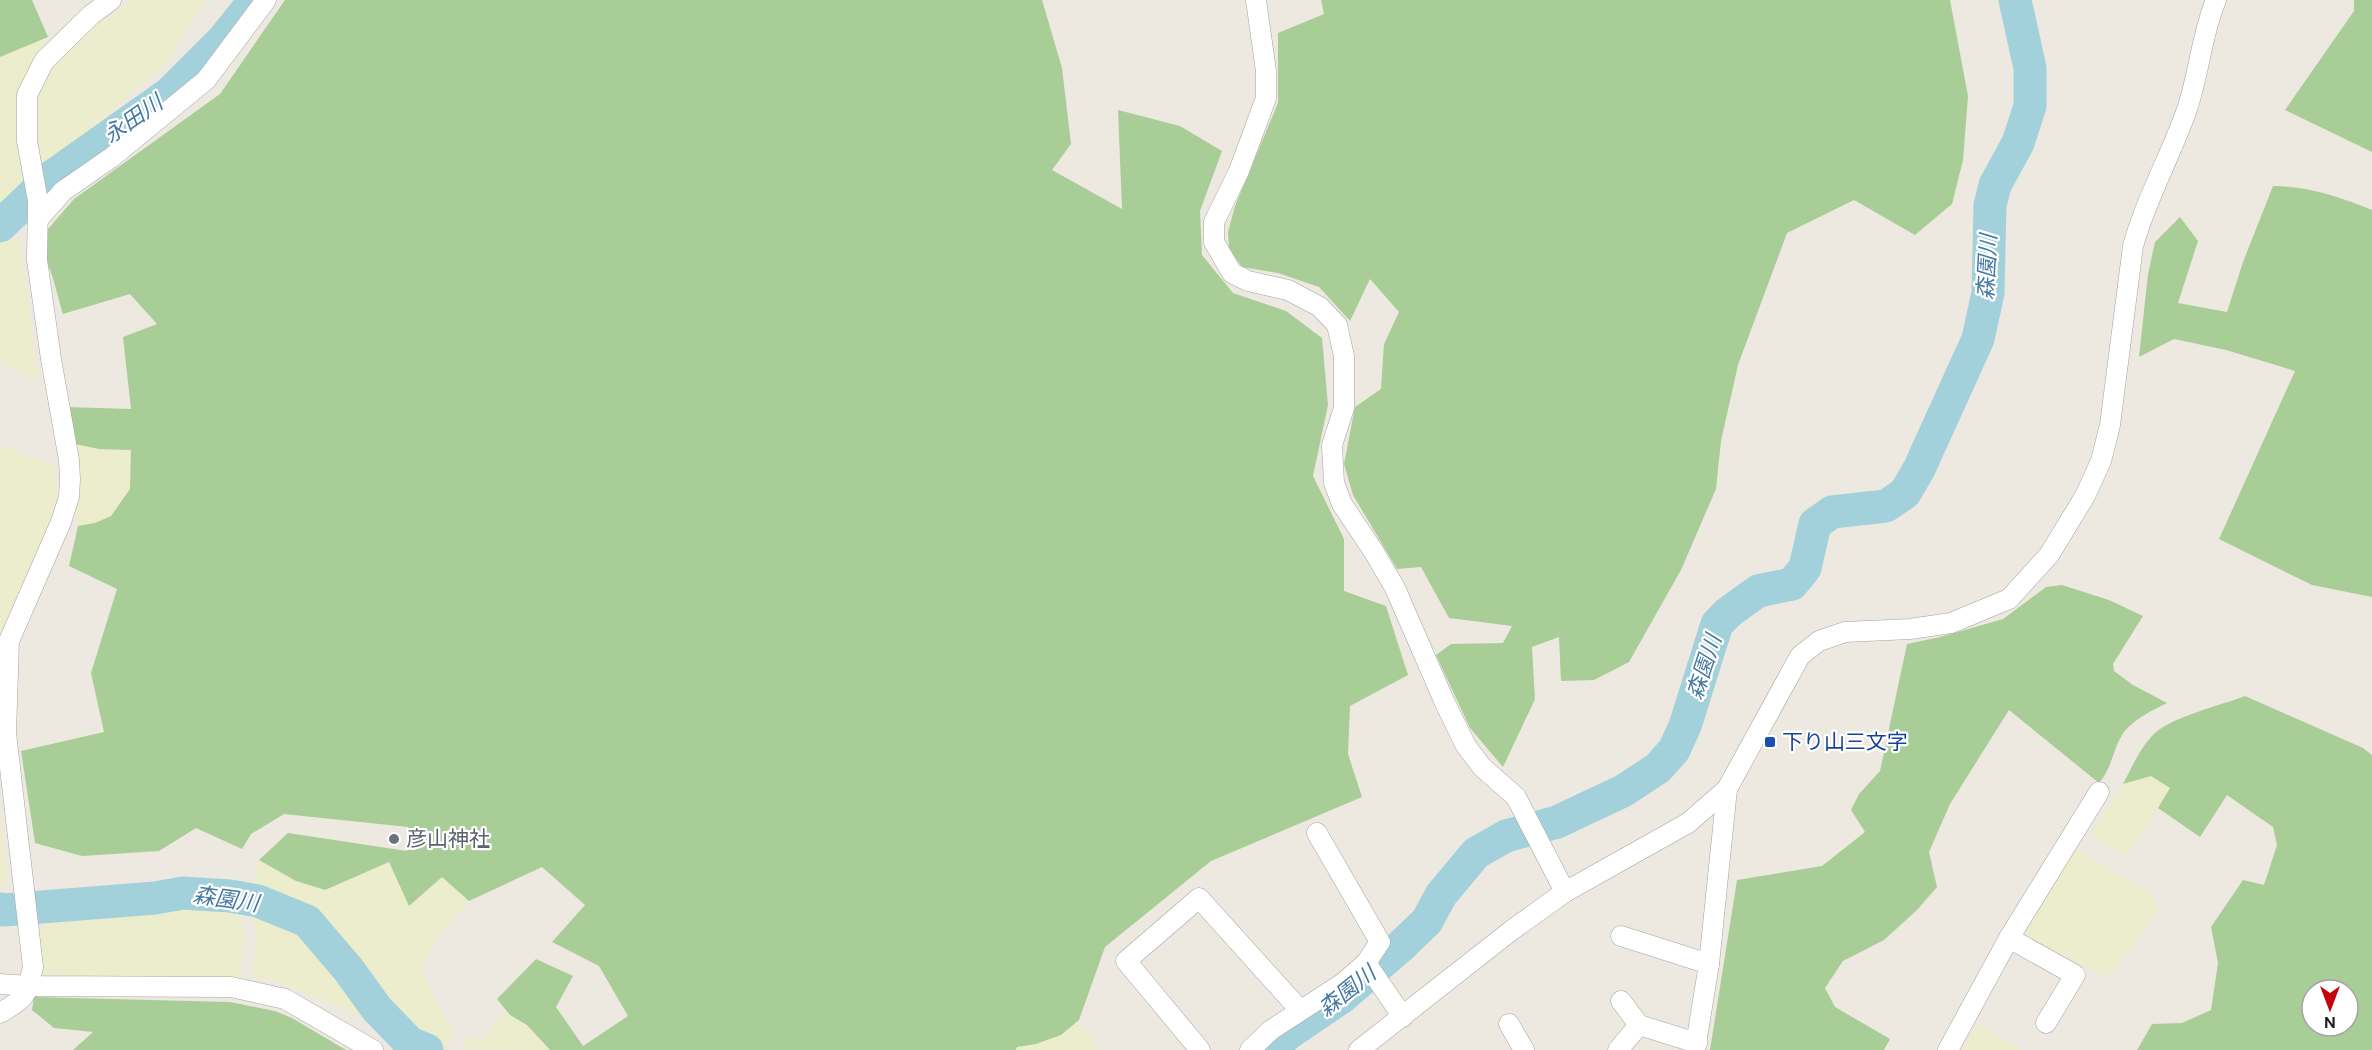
<svg xmlns="http://www.w3.org/2000/svg" width="2372" height="1050" viewBox="0 0 2372 1050" font-family="'DM Sans','Noto Sans JP',sans-serif">
	<rect width="100%" height="100%" fill="#ede9e1"/>
	<g fill="#ecedcc">
		<polygon points="131,0 205,0 167,62 43,172 36,127 37,91 50,66 88,28 116,13"/>
		<polygon points="48,37 25,76 17,102 26,181 8,204 0,209 0,57"/>
		<polygon points="19,238 39,381 0,363 0,239"/>
		<polygon points="75,444 99,449 131,450 130,489 111,516 95,523 78,526"/>
		<polygon points="0,445 54,466 57,497 48,529 0,638"/>
		<polygon points="2151,776 2171,789 2126,857 2090,834 2123,784"/>
		<polygon points="0,807 8,889 0,885"/>
		<polygon points="2076,849 2148,892 2159,910 2108,978 2024,935"/>
		<polygon points="259,860 296,881 352,877 389,862 410,906 442,876 469,901 438,938 421,969 436,1002 455,1033 445,1050 412,1033 326,928 308,913 284,902 255,895 254,876"/>
		<polygon points="185,907 238,913 245,931 240,978 43,975 39,926"/>
		<polygon points="249,914 279,921 304,933 364,1016 277,982 253,978 256,929"/>
		<polygon points="510,1015 527,1025 550,1050 463,1049 468,1035 484,1040 497,1017"/>
		<polygon points="1079,1020 1100,1050 1016,1050 1017,1047 1036,1044 1061,1035"/>
		<polygon points="1977,1024 2022,1050 1962,1050"/>
	</g>
	<g fill="#a9cd96" fill-rule="evenodd">
		<polygon points="0,0 32,0 48,37 0,57"/>
		<path d="M 285,0 L 1042,0 L 1062,68 L 1071,144 L 1052,170 L 1122,209 L 1118,110 L 1180,126 L 1222,151 L 1200,211 L 1202,255 L 1233,293 L 1286,311 L 1322,338 L 1328,405 L 1313,476 L 1344,539 L 1344,591 L 1386,606 L 1408,675 L 1350,706 L 1348,754 L 1362,797 L 1211,861 L 1105,947 L 1079,1020 L 1061,1035 L 1036,1044 L 1017,1047 L 1016,1050 L 550,1050 L 527,1025 L 510,1015 L 497,999 L 536,959 L 573,976 L 556,1007 L 583,1046 L 628,1016 L 599,966 L 552,942 L 585,905 L 542,867 L 469,901 L 442,877 L 409,906 L 389,862 L 325,890 L 296,881 L 259,860 L 288,833 L 407,851 L 408,827 L 284,814 L 251,834 L 242,849 L 196,828 L 159,851 L 82,856 L 35,843 L 21,751 L 104,732 L 91,673 L 117,589 L 69,566 L 78,526 L 95,523 L 111,516 L 130,489 L 131,450 L 99,449 L 75,444 L 67,407 L 131,409 L 123,337 L 157,324 L 130,294 L 63,314 C 57,296 53,271 43,255 L 48,229 L 74,199 L 220,94 Z"/>
		<polygon points="1321,0 1950,0 1968,96 1963,160 1952,204 1915,235 1854,200 1787,233 1738,365 1721,441 1716,489 1681,570 1629,662 1594,680 1561,681 1559,637 1532,647 1535,699 1503,767 1470,728 1436,655 1451,644 1503,643 1512,626 1449,618 1421,567 1397,569 1353,495 1344,464 1355,407 1381,389 1384,344 1399,312 1370,279 1350,321 1319,287 1278,273 1242,267 1229,248 1228,232 1235,206 1278,103 1278,33 1324,14"/>
		<polygon points="2354,0 2372,0 2372,152 2285,110 2354,11"/>
		<path d="M 2273,186 C 2308,186 2340,197 2372,210 L 2372,597 L 2312,585 L 2219,539 L 2295,371 L 2226,350 L 2174,339 L 2139,357 L 2148,274 L 2155,242 L 2180,217 L 2198,241 L 2178,303 L 2227,312 L 2243,262 Z"/>
		<path d="M 2062,585 L 2109,600 L 2143,616 L 2113,664 L 2114,671 L 2133,685 L 2167,703 C 2153,710 2134,719 2124,732 C 2113,747 2113,767 2099,783 L 2009,710 L 1950,804 L 1929,852 L 1937,887 L 1917,910 L 1884,940 L 1843,961 L 1825,988 L 1835,1007 L 1890,1039 L 1884,1050 L 1710,1050 L 1737,880 L 1822,866 L 1865,832 L 1851,810 L 1859,794 L 1880,771 L 1907,644 L 1940,637 L 2003,619 L 2046,587 Z"/>
		<path d="M 2245,696 L 2363,748 L 2372,755 L 2372,1050 L 2137,1050 L 2152,1024 L 2182,1023 L 2211,1010 L 2218,963 L 2211,927 L 2243,880 L 2264,885 L 2277,845 L 2273,827 L 2227,795 L 2200,837 L 2158,808 L 2170,788 L 2151,776 L 2123,784 C 2132,767 2141,746 2155,733 C 2172,717 2222,705 2245,696 ZM 2312,990 L 2348,990 L 2348,1026 L 2312,1026 Z"/>
		<polygon points="34,997 230,1002 275,1011 292,1018 346,1050 73,1050 93,1032 54,1028 32,1010"/>
	</g>
	<g fill="none" stroke-linecap="round" stroke-linejoin="round">
		<g stroke="#a2d1db" stroke-width="33">
			<polyline points="0,226 50,178 170,93 222,41 255,0"/>
			<polyline points="0,909 4,910 155,898 183,893 230,896 258,901 307,921 348,969 377,1009 410,1043 427,1050"/>
			<polyline points="1270,1050 1289,1033 1342,997 1400,947 1427,921 1441,895 1476,853 1506,836 1557,822 1623,791 1658,768 1674,750 1685,726 1717,624 1729,612 1758,591 1792,584 1805,568 1815,524 1832,512 1886,506 1905,493 1919,469 1978,339 1988,293 1990,205 1995,185 2018,143 2030,106 2030,68 2015,0"/>
		</g>
		<g stroke="#a3a3a3" stroke-width="21">
			<g id="minor">
				<polyline points="1256,0 1266,71 1266,98 1239,171 1214,222 1214,242 1232,273 1248,281 1288,290 1320,307 1337,325 1344,356 1344,408 1332,445 1334,483 1342,504 1374,552 1395,588 1445,703 1466,746 1482,767 1516,797 1565,892"/>
				<polyline points="39,218 63,191 112,157 206,80 266,0"/>
				<polyline points="1621,936 1709,964"/>
				<polyline points="2009,938 2075,975 2046,1023"/>
				<polyline points="1366,963 1403,1017"/>
				<polyline points="0,984 29,986 231,987 285,999 373,1050"/>
				<polyline points="1621,1001 1639,1025"/>
				<path d="M 0,1013 C 27,997 26,997 33,967 L 6,733 L 9,641 L 61,522 L 69,497 L 70,479 L 69,460 L 51,359 L 37,260 L 38,201 L 27,141 L 27,95 L 44,61 L 91,15 L 111,0"/>
				<polyline points="1509,1024 1524,1050"/>
				<polyline points="1200,1050 1126,961 1199,898 1300,1010"/>
				<polyline points="1250,1050 1271,1030 1343,983 1366,963 1380,942 1317,833"/>
				<path d="M 1359,1050 L 1512,930 L 1565,892 L 1688,823 L 1727,789 L 1800,656 L 1819,641 L 1845,632 L 1910,629 L 1951,623 L 2009,599 L 2049,555 L 2085,496 L 2101,461 L 2110,425 L 2133,246 C 2146,199 2170,157 2186,112 C 2199,76 2201,36 2216,0"/>
				<polyline points="1618,1050 1639,1025 1697,1043"/>
				<polyline points="1695,1050 1709,964 1727,789"/>
				<polyline points="1948,1050 2009,938 2099,792"/>
			</g>
		</g>
		<use href="#minor" stroke="#fff" stroke-width="20"/>
	</g>
	<rect fill="#1a4fb4" stroke="#fff" stroke-width="2" x="1764" y="736" width="12" height="12" rx="3"/>
	<circle fill="#6b7280" stroke="#fff" stroke-width="2" cx="394" cy="839" r="6"/>
	<g text-anchor="middle" dominant-baseline="central" stroke-width="4.5" stroke-linejoin="round" paint-order="stroke">
		<g font-size="21" fill="#164399" stroke="#fff" text-anchor="start">
			<text x="1782" y="742">下り山三文字</text>
		</g>
		<g font-size="21" fill="#5b616d" stroke="#fff" text-anchor="start">
			<text x="406" y="839">彦山神社</text>
		</g>
		<g font-size="22" font-style="italic" fill="#477aa2" stroke="#fff">
			<text transform="translate(133 119) rotate(-35)">永田川</text>
			<text transform="translate(1987 267) rotate(-87)">森園川</text>
			<text transform="translate(1704 667) rotate(-72)">森園川</text>
			<text transform="translate(226 899) rotate(8)">森園川</text>
			<text transform="translate(1347 991) rotate(-39)">森園川</text>
		</g>
	</g>
	<g transform="translate(2330 1008) rotate(180)"><circle r="28" fill="#ffffff" stroke="#a4a4a4" stroke-width="1.5"/>
	<path d="M0-4.5L10 22L0 15L-10 22Z" fill="#c6010b"/>
	<text y="-9" font-size="16" font-weight="bold" text-anchor="middle" fill="#1c1c1c">N</text>
	</g>
</svg>
